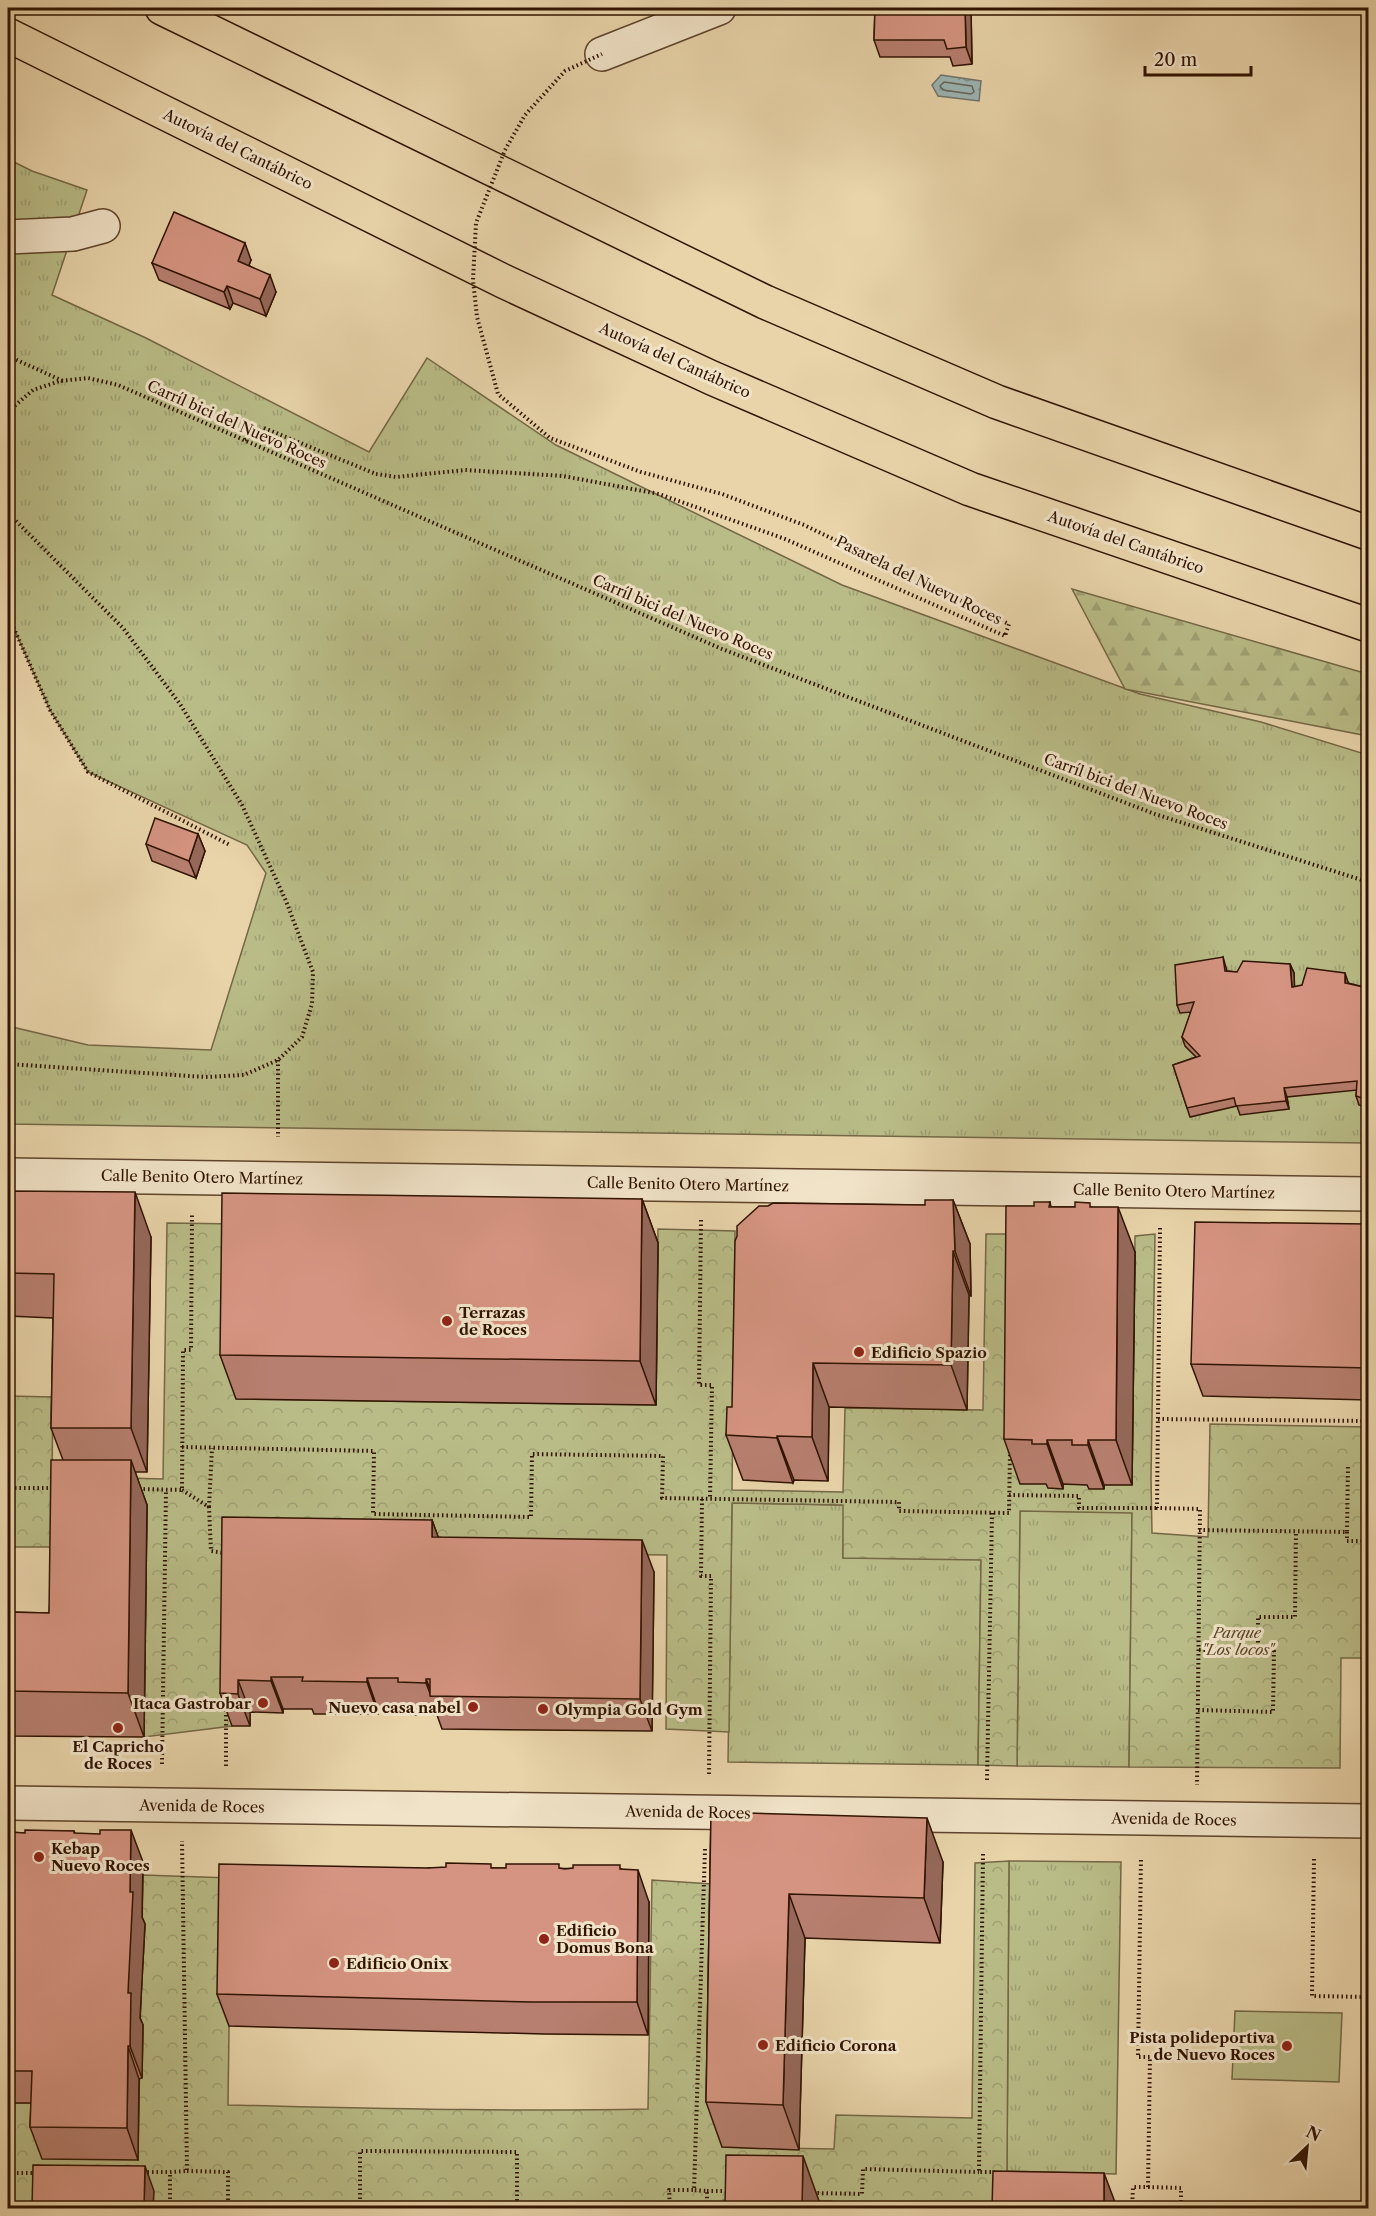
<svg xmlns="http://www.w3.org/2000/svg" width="1376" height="2216" viewBox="0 0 1376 2216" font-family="'Libre Caslon Text',serif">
	<defs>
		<pattern id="grass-tufts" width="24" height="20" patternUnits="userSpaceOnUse" patternTransform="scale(1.5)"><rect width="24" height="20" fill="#b9bc87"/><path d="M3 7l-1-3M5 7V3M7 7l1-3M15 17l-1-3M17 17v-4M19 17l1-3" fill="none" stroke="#9fa173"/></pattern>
		<pattern id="forest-firs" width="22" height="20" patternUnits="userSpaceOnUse" patternTransform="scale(1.5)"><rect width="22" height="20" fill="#b9bc87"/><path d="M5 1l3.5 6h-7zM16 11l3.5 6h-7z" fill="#9fa173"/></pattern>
		<pattern id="park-crowns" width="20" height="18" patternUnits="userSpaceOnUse" patternTransform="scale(1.5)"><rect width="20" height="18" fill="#b9bc87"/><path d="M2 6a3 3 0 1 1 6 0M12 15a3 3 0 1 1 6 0" fill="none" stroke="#9fa173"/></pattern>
		<pattern id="water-ripples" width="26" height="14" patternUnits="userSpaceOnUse" patternTransform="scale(1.5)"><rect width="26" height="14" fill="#9cb5b4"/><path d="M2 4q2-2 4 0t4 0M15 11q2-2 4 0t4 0" fill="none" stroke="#809290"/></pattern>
	</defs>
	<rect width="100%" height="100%" fill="#e9d4aa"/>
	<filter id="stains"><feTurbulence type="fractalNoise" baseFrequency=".00333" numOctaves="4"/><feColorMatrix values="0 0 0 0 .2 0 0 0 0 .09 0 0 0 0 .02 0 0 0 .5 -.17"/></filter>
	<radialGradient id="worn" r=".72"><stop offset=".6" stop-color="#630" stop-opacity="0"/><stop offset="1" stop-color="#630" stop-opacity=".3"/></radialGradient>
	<g fill="url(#grass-tufts)" stroke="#746844" stroke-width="1.5">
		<polygon points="8,159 32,171 87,190 52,295 146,338 369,452 427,358 556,445 842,585 1140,694 1261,722 1368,755 1368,1143 8,1124 8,1026 88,1045 211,1050 266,873 247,845 88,772 50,710 8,615"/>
		<polygon points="732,1503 844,1505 843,1558 981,1559 978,1765 728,1762"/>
		<polygon points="1020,1511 1132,1512 1129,1767 1017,1766"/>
		<polygon points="1009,1861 1121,1862 1116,2174 1007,2171"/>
	</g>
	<polygon fill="url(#forest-firs)" stroke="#746844" stroke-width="1.5" points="1072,589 1368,674 1368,736 1125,689"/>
	<g fill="url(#park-crowns)" stroke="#746844" stroke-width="1.5">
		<polygon points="167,1223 238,1224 237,1399 656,1405 658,1229 735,1231 732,1490 843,1492 845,1408 983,1410 986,1234 1023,1234 1132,1485 1135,1236 1155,1234 1151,1478 1152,1533 1208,1537 1210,1424 1368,1427 1368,1658 1341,1658 1340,1768 1129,1767 1132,1513 1020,1511 1017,1766 978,1765 981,1560 843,1558 843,1505 732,1503 729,1732 666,1729 667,1555 234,1550 232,1726 144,1737 147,1505 51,1547 8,1547 8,1396 53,1397 52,1476 163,1479"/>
		<path d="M 1009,1861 L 1007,2171 L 1004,2208 L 833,2208 L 832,2201 L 723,2200 L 722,2208 L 153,2208 L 153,2191 L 42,2208 L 8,2208 L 8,2103 L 43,2103 L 138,2160 L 143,1875 L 231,1878 L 228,2105 C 368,2108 508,2112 648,2109 L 652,1880 L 727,1885 L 722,2147 L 834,2149 L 836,2115 L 972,2118 L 975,1863 Z"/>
	</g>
	<polygon fill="#b9bc87" stroke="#746844" stroke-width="1.5" points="1235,2011 1342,2013 1339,2082 1232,2079"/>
	<polygon fill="url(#water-ripples)" stroke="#71746c" stroke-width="1.5" points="941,75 981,81 979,101 938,96 932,85"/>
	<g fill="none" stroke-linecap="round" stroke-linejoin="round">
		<polygon stroke="#66645a" stroke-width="1.5" points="944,82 972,86 974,92 971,94 943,90 940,86"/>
		<g stroke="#5e432a" stroke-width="36">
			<g id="street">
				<polyline points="602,54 719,8"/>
				<polyline points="8,237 73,234 103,226"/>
				<polyline points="8,1175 1368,1194"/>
				<polyline points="8,1803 1368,1821"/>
			</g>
		</g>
		<g stroke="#301300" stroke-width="36">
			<g id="highway">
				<polyline points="162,8 765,302 997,402 1368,533"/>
				<polyline points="8,35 503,281 712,378 970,489 1368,625"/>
			</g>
		</g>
		<g stroke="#301300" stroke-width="4" stroke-dasharray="1.5 3" stroke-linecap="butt">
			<polyline points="8,356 63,381"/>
			<polyline points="8,417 12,408 33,390 60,381 88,378 118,385 722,649 1155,814 1368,882"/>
			<polyline points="245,440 264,428 376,474"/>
			<polyline points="8,510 13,518 123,628 180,704 242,805 286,901 313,972 312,1004 302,1037 278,1060 244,1075 205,1077 8,1064"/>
			<polyline points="8,615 50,710 88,772 230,845"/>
			<polyline points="278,1060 278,1137"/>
			<polyline points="701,1220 699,1385 712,1385 710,1499"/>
			<polyline points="1160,1228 1157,1508 1200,1509 1197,1785"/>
			<polyline points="1158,1419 1368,1421"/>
			<polyline points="182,1447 374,1451 373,1514 531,1517 532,1454 663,1456 662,1498 899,1502 899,1511 1009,1513 1010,1452"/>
			<polyline points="139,1489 182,1490 183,1350 191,1350 192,1213"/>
			<polyline points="182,1490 209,1507 211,1551 224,1553"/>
			<polyline points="1009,1495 1079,1496 1079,1508 1157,1508"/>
			<polyline points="702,1499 701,1576 711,1576 709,1775"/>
			<polyline points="209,1507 212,1448"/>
			<polyline points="8,1518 9,1488 54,1488"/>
			<polyline points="1199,1530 1347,1532 1348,1464"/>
			<polyline points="1347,1532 1347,1541 1368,1541"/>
			<polyline points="1199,1650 1258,1651 1258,1617 1295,1617 1296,1531"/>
			<polyline points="226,1706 226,1766"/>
			<polyline points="1198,1710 1273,1712 1274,1651 1258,1651"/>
			<polyline points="162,1764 166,1490"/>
			<polyline points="987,1780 992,1513"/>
			<polyline points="705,1849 694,2190 707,2191 707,2208"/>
			<polyline points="983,1854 979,2172 995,2172"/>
			<polyline points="1314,1859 1312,1996 1368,1997"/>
			<polyline points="187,2171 228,2172 228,2208"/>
			<polyline points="143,2172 170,2172"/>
			<polyline points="8,2173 37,2173"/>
			<polyline points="1148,2187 1181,2188 1181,2208"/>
			<polyline points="707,2191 727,2191"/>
			<polyline points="813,2193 862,2194 863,2169 979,2172"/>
			<polyline points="170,2208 170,2172 187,2171 182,1841"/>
			<polyline points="360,2208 360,2151 517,2152 517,2208"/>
			<polyline points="670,2208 669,2190 694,2190"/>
			<polyline points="1132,2208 1133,2187 1148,2187 1150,2057 1138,2057 1141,1857"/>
		</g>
		<use href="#street" stroke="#f1e3c8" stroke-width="33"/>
		<use href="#highway" stroke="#e9d4aa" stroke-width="33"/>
		<polyline stroke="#301300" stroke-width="4" stroke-dasharray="1.5 3" stroke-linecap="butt" points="376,474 396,477 465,470 563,476 659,494 785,539 1005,636 1009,624 804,525 722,494 641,472 550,438 498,394 477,317 473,280 476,223 505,150 525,115 565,71 602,54"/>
	</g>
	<g fill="#b77f6f" stroke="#301300" stroke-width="1.5">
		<polygon points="875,8 971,8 972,64 953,66 950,57 880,57 874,40"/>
		<polygon points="251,260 249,265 276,292 266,316 233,303 230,309 159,280 152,263"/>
		<polygon points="198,834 205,851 196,878 152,861 146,844"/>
		<polygon points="1223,957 1227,971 1237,972 1290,964 1294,973 1294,987 1348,982 1348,983 1368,988 1368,1108 1359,1105 1356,1096 1357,1090 1287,1097 1289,1109 1240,1115 1237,1106 1190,1117 1173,1065 1196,1057 1185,1046 1182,1037 1191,1012 1180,1013 1177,1005"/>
		<polygon points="8,1191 151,1237 147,1472 135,1472 147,1505 144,1737 8,1736 8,1612 49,1613 63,1460 51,1428 53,1318 8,1316"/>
		<polygon points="642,1199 658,1243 656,1405 236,1399 220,1355"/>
		<polygon points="953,1200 970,1244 971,1296 969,1295 967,1410 829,1407 828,1481 794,1480 793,1483 743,1480 726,1435 732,1407 925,1205"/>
		<polygon points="1050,1202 1051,1207 1092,1207 1135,1252 1132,1485 1104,1485 1104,1489 1089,1489 1087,1485 1063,1484 1063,1489 1048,1488 1046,1484 1020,1484 1004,1439 1034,1206"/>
		<polygon points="1368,1224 1368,1400 1203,1396 1191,1364"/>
		<polygon points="432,1520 438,1537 654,1572 652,1731 442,1729 437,1715 409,1715 408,1710 378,1710 378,1714 314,1714 312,1709 283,1709 283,1713 250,1712 250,1726 232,1726 220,1693"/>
		<polygon points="711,1812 943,1862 940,1943 805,1938 799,2150 722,2147 706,2102"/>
		<polygon points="74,1831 75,1833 143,1862 142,1917 145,1924 140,2018 143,2025 142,2078 139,2079 138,2160 42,2159 30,2127 31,2103 8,2103 8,1832 25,1833"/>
		<polygon points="428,1868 493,1868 622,1869 649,1902 648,2035 544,2034 229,2026 217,1994"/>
	</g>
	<g fill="#95685a" stroke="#301300" stroke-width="1.5">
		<polygon points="965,8 971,8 972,64 966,47"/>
		<polygon points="245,243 251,260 244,278 238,261"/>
		<polygon points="270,275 276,292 266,316 260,299"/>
		<polygon points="227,286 233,303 230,309 224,292"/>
		<polygon points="198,834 205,851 196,878 189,861"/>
		<polygon points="1290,964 1294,973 1295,996 1292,987"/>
		<polygon points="1345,973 1348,982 1348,991 1345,983"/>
		<polygon points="1284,1088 1287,1097 1289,1109 1286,1101"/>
		<polygon points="135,1192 151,1237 147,1472 131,1428"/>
		<polygon points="642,1199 658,1243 656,1405 640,1361"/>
		<polygon points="953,1200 970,1244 971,1296 955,1251"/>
		<polygon points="1118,1207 1135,1252 1132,1485 1116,1440"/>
		<polygon points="953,1251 969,1295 967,1410 951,1365"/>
		<polygon points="813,1363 829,1407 828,1481 812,1437"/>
		<polygon points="777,1436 794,1480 793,1483 777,1438"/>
		<polygon points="1047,1440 1063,1484 1063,1489 1047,1444"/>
		<polygon points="1088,1440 1104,1485 1104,1489 1088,1445"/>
		<polygon points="131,1460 147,1505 144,1737 128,1693"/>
		<polygon points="432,1520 444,1553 432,1537"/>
		<polygon points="642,1540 654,1572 652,1731 640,1699"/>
		<polygon points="271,1677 283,1709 283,1713 271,1681"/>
		<polygon points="367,1678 378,1710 378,1714 367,1682"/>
		<polygon points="426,1679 433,1696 431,1696 426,1683"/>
		<polygon points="238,1680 250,1712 250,1726 238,1694"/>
		<polygon points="927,1818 943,1862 940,1943 924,1898"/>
		<polygon points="131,1830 143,1862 142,1917 145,1924 140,2018 143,2025 142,2078 130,2046 128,1993"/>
		<polygon points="638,1870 649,1902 648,2035 637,2002"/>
		<polygon points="789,1894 805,1938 799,2150 783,2105"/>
		<polygon points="128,2046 139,2079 138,2160 127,2128"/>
		<polygon points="803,2156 819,2201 819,2208 802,2208"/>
		<polygon points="145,2166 154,2191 153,2208 144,2208"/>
		<polygon points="1104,2173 1116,2205 1116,2208 1104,2208"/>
	</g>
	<g fill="#d59481" stroke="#301300" stroke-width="1.5">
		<polygon points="875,8 965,8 966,47 947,49 944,40 874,40"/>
		<polygon points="174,212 245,243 238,261 270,275 260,299 227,286 224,292 152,263"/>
		<polygon points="155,818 198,834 189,861 146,844"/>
		<polygon points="1223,957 1225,971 1237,972 1243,961 1290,964 1292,987 1302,985 1307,968 1345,973 1345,983 1368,988 1368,1100 1356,1096 1357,1081 1284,1088 1286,1101 1236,1106 1234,1098 1187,1108 1173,1065 1200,1056 1182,1037 1194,1002 1177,1005 1175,965"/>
		<polygon points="8,1191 135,1192 131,1428 51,1428 54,1274 8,1273"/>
		<polygon points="222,1193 642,1199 640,1361 220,1355"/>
		<polygon points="925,1200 953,1200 955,1251 953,1251 951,1365 813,1363 812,1437 777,1436 777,1438 726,1435 727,1407 732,1407 735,1241 737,1236 737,1226 759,1206 768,1206 773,1203 925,1205"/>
		<polygon points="1034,1202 1050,1202 1049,1207 1075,1207 1075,1202 1090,1203 1090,1207 1118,1207 1116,1440 1088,1440 1088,1445 1072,1445 1072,1440 1047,1440 1047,1444 1032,1444 1032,1440 1004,1439 1006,1206 1034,1206"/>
		<polygon points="1195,1222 1368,1224 1368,1368 1191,1364"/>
		<polygon points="51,1460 131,1460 128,1693 8,1691 8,1612 49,1613"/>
		<polygon points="222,1517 432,1520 432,1537 642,1540 640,1699 430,1696 430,1679 426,1679 426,1683 398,1682 398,1678 367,1678 367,1682 302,1681 303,1677 271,1677 271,1681 238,1680 238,1694 220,1693"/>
		<polygon points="711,1812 927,1818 924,1898 789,1894 783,2105 706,2102"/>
		<polygon points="25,1830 74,1831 74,1833 100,1834 100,1830 131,1830 130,1892 133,1892 128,1993 131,1993 130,2046 128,2046 127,2128 30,2127 32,2071 8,2071 8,1832 25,1833"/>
		<polygon points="446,1863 491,1864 491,1868 506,1868 506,1864 559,1864 559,1868 565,1869 573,1868 573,1865 620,1865 620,1869 638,1870 637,2002 532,2002 217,1994 219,1864 428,1868 446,1867"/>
		<polygon points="726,2155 803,2156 802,2208 725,2208"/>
		<polygon points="33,2165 145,2166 144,2208 32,2208"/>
		<polygon points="993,2171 1104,2173 1104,2208 992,2208"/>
	</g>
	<g fill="#8f2418" stroke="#f1e3c8" stroke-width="2">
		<circle cx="447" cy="1321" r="6"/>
		<circle cx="859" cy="1352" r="6"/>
		<circle cx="263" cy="1703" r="6"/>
		<circle cx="473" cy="1707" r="6"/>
		<circle cx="543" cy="1709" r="6"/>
		<circle cx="118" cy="1728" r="6"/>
		<circle cx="39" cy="1857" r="6"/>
		<circle cx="544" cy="1939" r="6"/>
		<circle cx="334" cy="1963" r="6"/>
		<circle cx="763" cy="2045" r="6"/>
		<circle cx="1287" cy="2046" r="6"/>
	</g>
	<g text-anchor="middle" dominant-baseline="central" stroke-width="6" stroke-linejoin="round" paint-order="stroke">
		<g font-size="15" fill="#301300" stroke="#f1e3c8">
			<text transform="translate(238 149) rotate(26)">Autovía del Cantábrico</text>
			<text transform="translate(675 360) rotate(24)">Autovía del Cantábrico</text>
			<text transform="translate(237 424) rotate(24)">Carríl bici del Nuevo Roces</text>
			<text transform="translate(1126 542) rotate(19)">Autovía del Cantábrico</text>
			<text transform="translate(919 580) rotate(26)">Pasarela del Nuevu Roces</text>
			<text transform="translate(683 617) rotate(23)">Carríl bici del Nuevo Roces</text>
			<text transform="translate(1136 791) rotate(20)">Carríl bici del Nuevo Roces</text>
			<text transform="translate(202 1177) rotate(1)">Calle Benito Otero Martínez</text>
			<text transform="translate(688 1184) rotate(1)">Calle Benito Otero Martínez</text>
			<text transform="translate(1174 1191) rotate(1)">Calle Benito Otero Martínez</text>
			<text transform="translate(202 1806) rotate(1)">Avenida de Roces</text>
			<text transform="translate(688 1812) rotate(1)">Avenida de Roces</text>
			<text transform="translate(1174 1819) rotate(1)">Avenida de Roces</text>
		</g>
		<g font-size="15" font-weight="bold" fill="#301300" stroke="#f1e3c8" text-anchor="start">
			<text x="459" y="1312">Terrazas<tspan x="459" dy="17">de Roces</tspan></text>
			<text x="871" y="1352">Edificio Spazio</text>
			<text x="251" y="1703" text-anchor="end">Itaca Gastrobar</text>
			<text x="461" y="1707" text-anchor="end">Nuevo casa nabel</text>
			<text x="555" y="1709">Olympia Gold Gym</text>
			<text x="118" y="1746" text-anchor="middle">El Capricho<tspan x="118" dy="17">de Roces</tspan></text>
			<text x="51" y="1848">Kebap<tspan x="51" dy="17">Nuevo Roces</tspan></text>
			<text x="556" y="1930">Edificio<tspan x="556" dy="17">Domus Bona</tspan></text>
			<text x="346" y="1963">Edificio Onix</text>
			<text x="1275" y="2037" text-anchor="end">Pista polideportiva<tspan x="1275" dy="17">de Nuevo Roces</tspan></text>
			<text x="775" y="2045">Edificio Corona</text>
		</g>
		<g font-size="15" font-style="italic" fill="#594628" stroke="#f1e3c8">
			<text x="1237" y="1632">Parque<tspan x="1237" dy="17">"Los locos"</tspan></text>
		</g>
	</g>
	<rect width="1376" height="2216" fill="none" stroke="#e9d4aa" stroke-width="30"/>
	<rect x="9" y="9" width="1358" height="2198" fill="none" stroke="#301300" stroke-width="3"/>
	<rect x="15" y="15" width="1346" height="2186" fill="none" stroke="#301300" stroke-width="1.5"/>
	<g transform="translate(1307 2147) rotate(26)" stroke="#f1e3c8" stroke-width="4.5" paint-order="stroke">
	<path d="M0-4.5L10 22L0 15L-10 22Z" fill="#301300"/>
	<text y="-9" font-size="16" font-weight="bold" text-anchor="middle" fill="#301300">N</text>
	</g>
	<path d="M1145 66v9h106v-9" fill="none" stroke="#301300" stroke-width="3"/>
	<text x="1154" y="66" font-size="18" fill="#301300" stroke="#f1e3c8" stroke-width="4.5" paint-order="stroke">20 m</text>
	<rect width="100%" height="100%" filter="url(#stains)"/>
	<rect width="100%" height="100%" fill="url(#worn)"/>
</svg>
